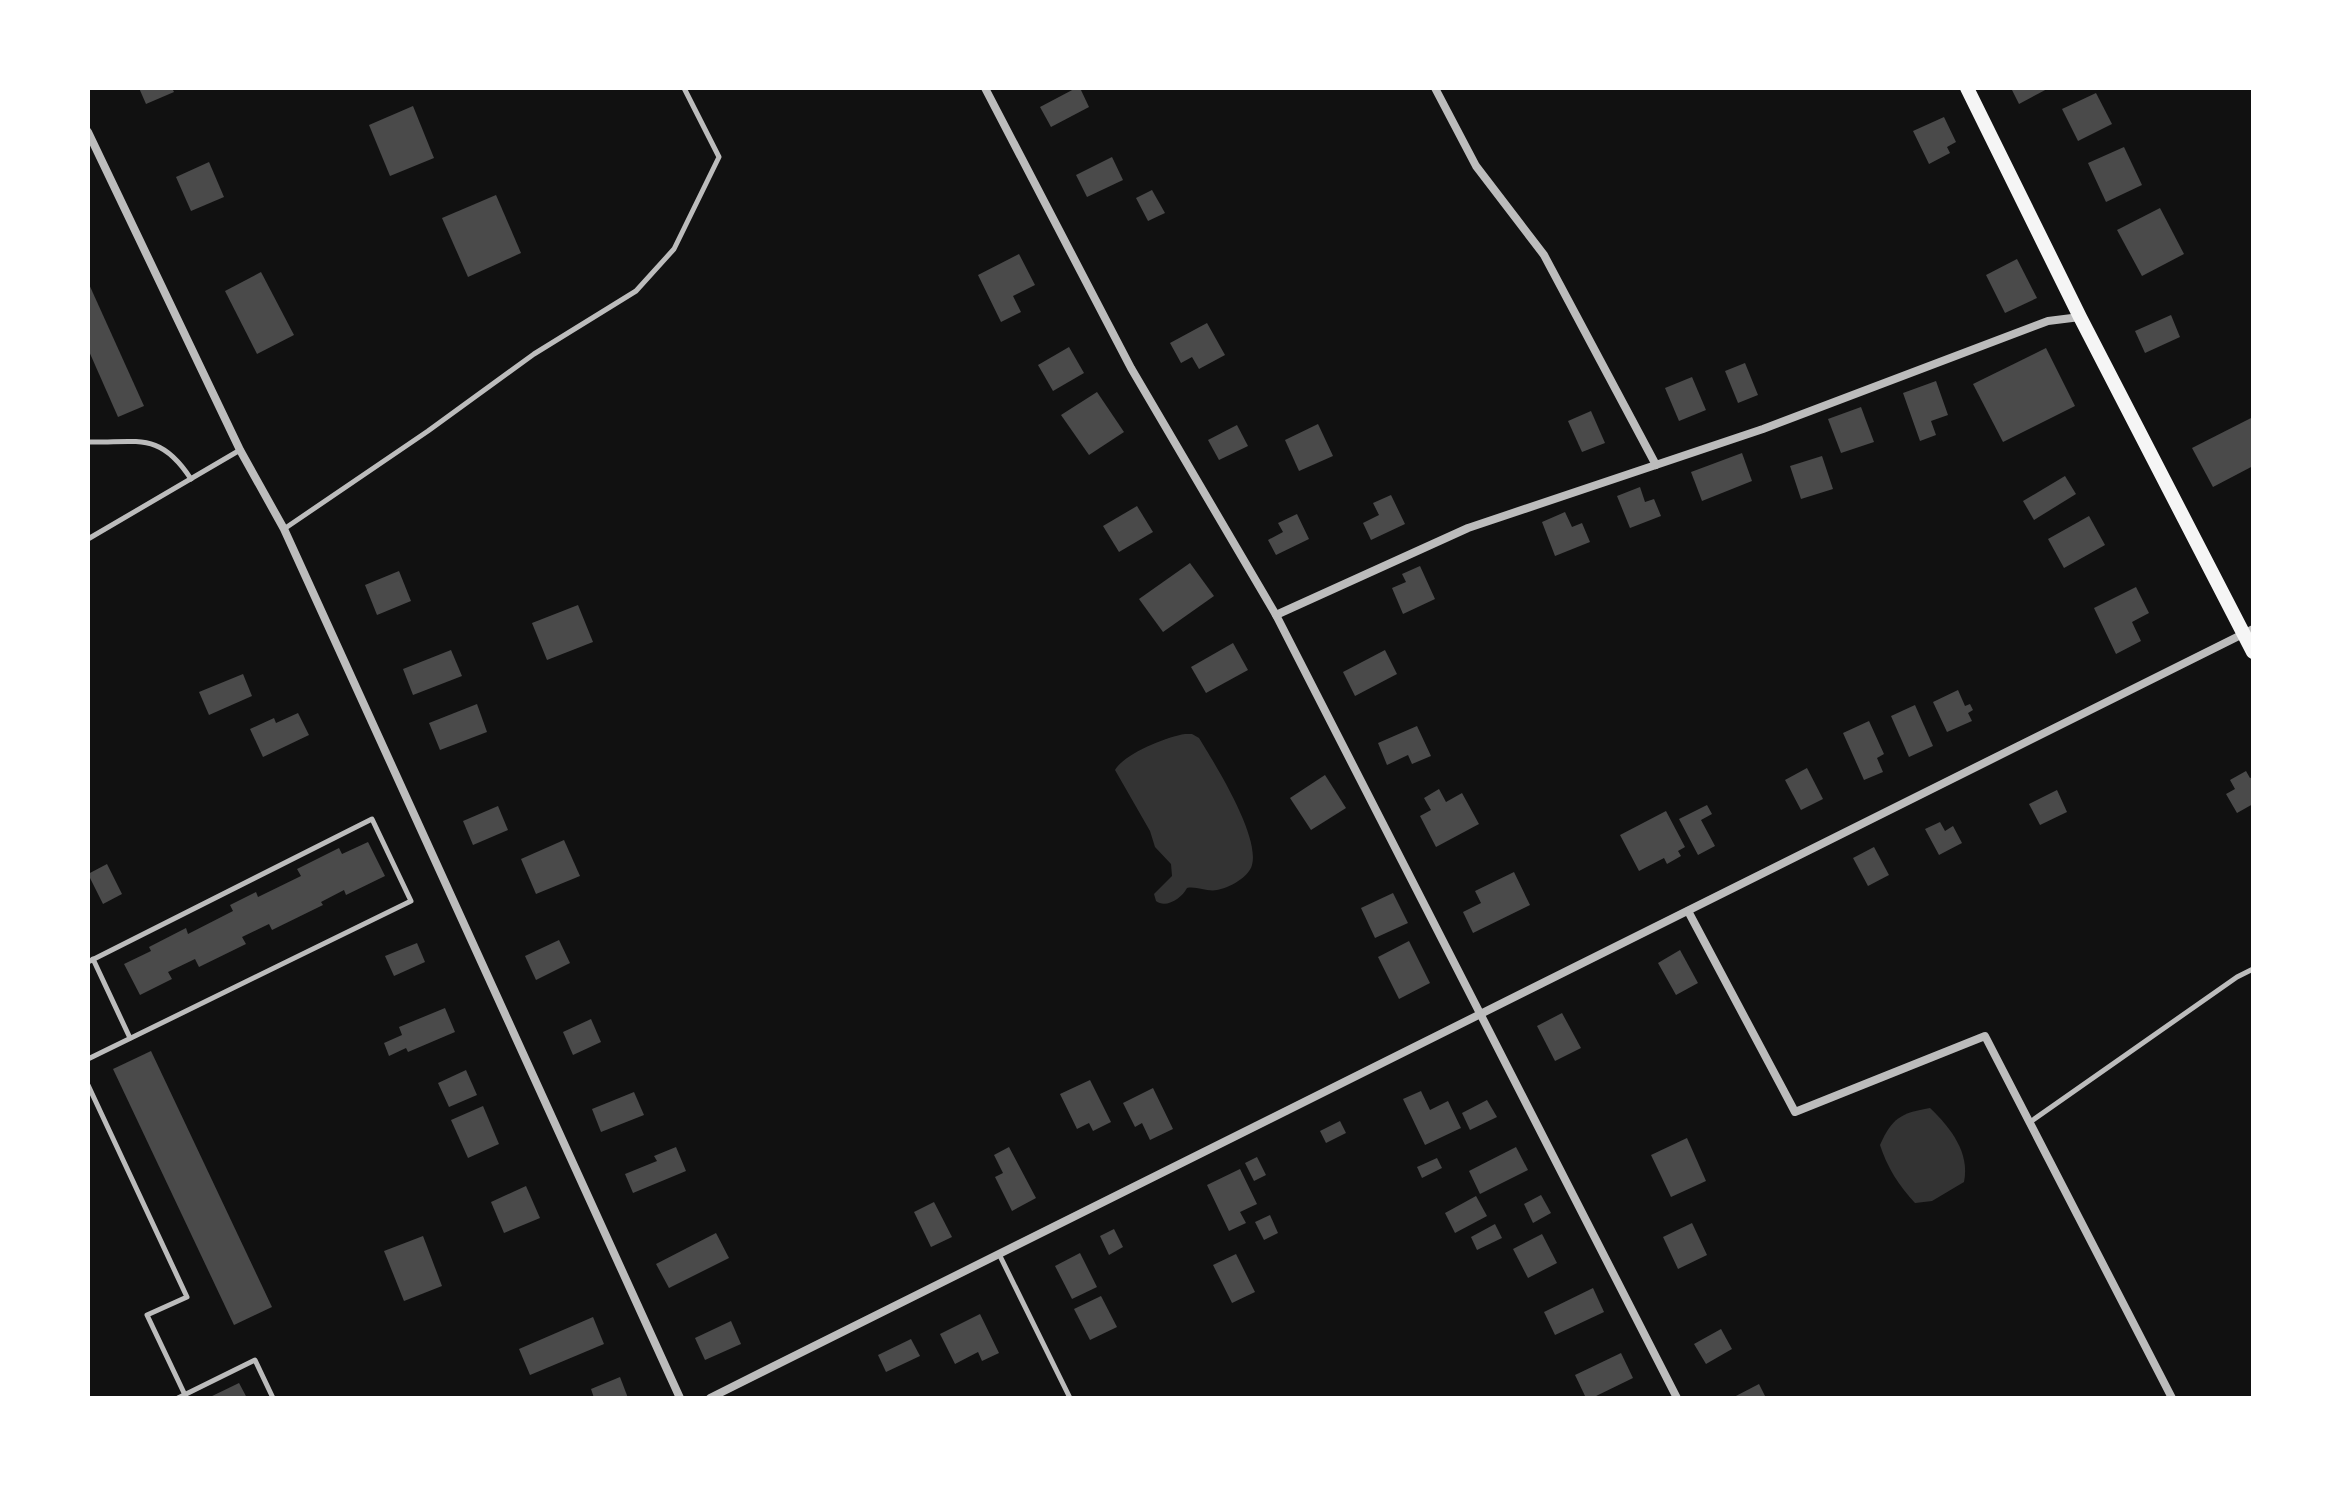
<svg xmlns="http://www.w3.org/2000/svg" width="2341" height="1486" viewBox="0 0 2341 1486" font-family="'Sofia Sans Condensed',sans-serif">
	<rect width="100%" height="100%" fill="#111"/>
	<g fill="#333">
		<path d="M 1185,734 L 1192,734 L 1199,738 C 1215,764 1260,836 1252,865 C 1249,877 1229,888 1217,890 C 1207,892 1197,886 1187,888 C 1182,898 1166,909 1156,901 L 1154,894 L 1172,876 L 1171,864 L 1155,847 L 1150,831 L 1115,770 C 1124,754 1166,737 1185,734 Z"/>
		<path d="M 1930,1108 C 1951,1128 1970,1153 1964,1182 L 1932,1201 L 1915,1203 C 1899,1186 1887,1167 1880,1145 C 1892,1118 1901,1113 1930,1108 Z"/>
	</g>
	<g fill="#4a4a4a">
		<polygon points="139,88 172,88 174,92 146,104"/>
		<polygon points="1076,88 1080,88 1089,107 1051,127 1040,107"/>
		<polygon points="2011,88 2049,88 2019,104"/>
		<polygon points="2096,93 2112,124 2078,141 2062,109"/>
		<polygon points="413,106 434,158 390,176 369,125"/>
		<polygon points="1944,117 1956,142 1947,147 1950,153 1929,164 1913,131"/>
		<polygon points="2124,147 2142,185 2106,202 2088,163"/>
		<polygon points="1112,157 1123,180 1087,197 1076,175"/>
		<polygon points="209,162 224,197 191,211 176,177"/>
		<polygon points="1152,190 1165,213 1148,221 1136,198"/>
		<polygon points="496,195 521,253 468,277 442,218"/>
		<polygon points="2160,208 2184,254 2142,276 2117,230"/>
		<polygon points="1019,254 1035,285 1013,296 1021,312 1001,322 978,275"/>
		<polygon points="2017,259 2037,298 2005,313 1986,275"/>
		<polygon points="261,272 294,335 257,354 225,291"/>
		<polygon points="88,282 144,406 118,417 88,349"/>
		<polygon points="2171,315 2180,337 2145,353 2135,331"/>
		<polygon points="1207,323 1225,355 1199,369 1192,357 1181,363 1170,343"/>
		<polygon points="1069,347 1084,373 1053,391 1038,365"/>
		<polygon points="2046,348 2075,406 2003,442 1973,384"/>
		<polygon points="1745,363 1758,395 1738,403 1725,371"/>
		<polygon points="1692,377 1706,410 1679,421 1665,388"/>
		<polygon points="1936,381 1948,415 1931,421 1936,435 1920,441 1903,393"/>
		<polygon points="1097,392 1124,432 1089,455 1061,415"/>
		<polygon points="1861,407 1874,442 1841,453 1828,419"/>
		<polygon points="1591,411 1605,443 1582,452 1568,421"/>
		<polygon points="2253,417 2253,466 2213,487 2192,448"/>
		<polygon points="1318,424 1333,456 1299,471 1285,440"/>
		<polygon points="1237,425 1248,446 1219,460 1208,440"/>
		<polygon points="1742,453 1752,481 1702,501 1691,472"/>
		<polygon points="1822,456 1833,489 1801,499 1790,466"/>
		<polygon points="2065,476 2076,494 2034,520 2023,501"/>
		<polygon points="1640,487 1645,502 1654,499 1661,516 1630,528 1617,496"/>
		<polygon points="1391,495 1405,524 1371,540 1363,523 1379,515 1373,503"/>
		<polygon points="1137,506 1153,532 1119,552 1103,526"/>
		<polygon points="1565,512 1572,527 1582,523 1590,542 1555,556 1542,522"/>
		<polygon points="1297,514 1309,539 1276,555 1268,540 1283,532 1278,523"/>
		<polygon points="2089,516 2105,545 2064,568 2048,539"/>
		<polygon points="1190,563 1214,596 1163,632 1139,599"/>
		<polygon points="1420,566 1435,599 1403,614 1392,588 1406,582 1402,574"/>
		<polygon points="399,571 411,601 377,615 365,585"/>
		<polygon points="2136,587 2149,613 2132,622 2141,641 2116,654 2094,608"/>
		<polygon points="578,605 593,642 547,660 532,623"/>
		<polygon points="1233,643 1248,670 1206,693 1191,667"/>
		<polygon points="451,650 462,676 413,695 403,669"/>
		<polygon points="1385,650 1397,674 1355,696 1343,672"/>
		<polygon points="243,674 252,696 209,715 199,692"/>
		<polygon points="1958,690 1965,706 1970,704 1973,710 1968,713 1972,721 1947,732 1933,702"/>
		<polygon points="477,704 487,732 440,750 429,723"/>
		<polygon points="1915,705 1933,746 1909,757 1891,716"/>
		<polygon points="298,713 309,735 263,757 250,729 274,718 276,723"/>
		<polygon points="1869,721 1884,754 1877,758 1883,772 1864,780 1843,733"/>
		<polygon points="1417,726 1431,756 1412,764 1408,755 1387,765 1378,743"/>
		<polygon points="1807,768 1823,799 1801,810 1785,780"/>
		<polygon points="2246,771 2250,778 2253,777 2253,804 2237,813 2226,794 2235,789 2230,780"/>
		<polygon points="1325,775 1346,808 1311,830 1290,798"/>
		<polygon points="1439,789 1446,802 1462,793 1479,824 1436,847 1420,816 1431,810 1424,798"/>
		<polygon points="2057,790 2067,812 2040,825 2029,804"/>
		<polygon points="1707,805 1712,814 1701,820 1715,846 1698,855 1679,819"/>
		<polygon points="498,806 508,830 473,845 463,821"/>
		<polygon points="1666,811 1685,847 1678,851 1681,856 1667,864 1664,858 1639,871 1620,835"/>
		<polygon points="1940,822 1945,831 1953,826 1962,843 1939,855 1925,829"/>
		<polygon points="564,840 580,876 536,894 521,859"/>
		<polygon points="368,842 385,876 346,895 344,890 321,902 323,905 272,930 269,924 242,937 246,944 199,967 195,959 168,972 172,979 140,995 124,964 151,951 149,947 186,928 188,934 233,911 230,905 256,892 258,897 301,876 297,869 339,848 342,854"/>
		<polygon points="1874,847 1889,875 1868,886 1853,858"/>
		<polygon points="107,864 122,894 103,904 88,874"/>
		<polygon points="1514,872 1530,905 1473,933 1463,912 1481,903 1475,891"/>
		<polygon points="1393,893 1408,923 1375,938 1361,908"/>
		<polygon points="559,940 570,963 536,980 525,956"/>
		<polygon points="1409,941 1430,983 1399,999 1378,957"/>
		<polygon points="417,943 425,962 394,976 385,956"/>
		<polygon points="1680,950 1698,983 1676,995 1658,963"/>
		<polygon points="445,1008 455,1032 408,1052 406,1048 389,1056 384,1043 402,1035 399,1027"/>
		<polygon points="1562,1013 1581,1048 1555,1061 1537,1026"/>
		<polygon points="591,1019 601,1042 573,1055 563,1032"/>
		<polygon points="151,1051 272,1307 234,1325 113,1069"/>
		<polygon points="466,1070 477,1095 449,1107 438,1083"/>
		<polygon points="1090,1080 1111,1122 1093,1131 1089,1123 1077,1129 1060,1094"/>
		<polygon points="1153,1088 1173,1129 1150,1140 1142,1123 1135,1127 1123,1103"/>
		<polygon points="1421,1091 1430,1110 1448,1101 1461,1128 1425,1145 1403,1099"/>
		<polygon points="634,1092 644,1115 601,1132 592,1109"/>
		<polygon points="1487,1100 1497,1117 1470,1130 1462,1113"/>
		<polygon points="483,1106 499,1144 468,1158 451,1120"/>
		<polygon points="1340,1121 1346,1133 1326,1143 1320,1131"/>
		<polygon points="1687,1138 1706,1181 1671,1197 1651,1155"/>
		<polygon points="676,1147 686,1171 633,1193 625,1174 657,1161 654,1156"/>
		<polygon points="1009,1147 1036,1198 1012,1211 995,1177 1003,1173 994,1155"/>
		<polygon points="1516,1147 1528,1170 1480,1194 1469,1171"/>
		<polygon points="1257,1157 1266,1175 1254,1181 1245,1163"/>
		<polygon points="1437,1158 1442,1168 1422,1178 1417,1167"/>
		<polygon points="1240,1169 1257,1204 1240,1212 1246,1223 1229,1231 1207,1185"/>
		<polygon points="526,1186 540,1218 504,1233 491,1202"/>
		<polygon points="1541,1195 1551,1213 1533,1223 1524,1204"/>
		<polygon points="1476,1196 1487,1216 1455,1233 1445,1213"/>
		<polygon points="934,1202 952,1237 931,1247 914,1212"/>
		<polygon points="1270,1215 1278,1233 1264,1240 1255,1222"/>
		<polygon points="1692,1223 1707,1255 1678,1269 1663,1237"/>
		<polygon points="1495,1224 1502,1238 1477,1250 1471,1237"/>
		<polygon points="1114,1229 1123,1247 1109,1255 1100,1236"/>
		<polygon points="716,1233 729,1258 669,1288 656,1264"/>
		<polygon points="1542,1234 1557,1263 1528,1278 1513,1249"/>
		<polygon points="423,1236 442,1286 404,1301 384,1251"/>
		<polygon points="1080,1253 1097,1287 1072,1299 1055,1266"/>
		<polygon points="1236,1254 1255,1292 1232,1303 1213,1265"/>
		<polygon points="1593,1288 1604,1312 1555,1335 1544,1312"/>
		<polygon points="1101,1296 1117,1327 1090,1340 1074,1309"/>
		<polygon points="980,1314 999,1353 982,1361 978,1352 955,1364 940,1334"/>
		<polygon points="593,1317 604,1344 530,1375 519,1349"/>
		<polygon points="731,1321 741,1344 705,1360 695,1338"/>
		<polygon points="1721,1329 1732,1349 1706,1364 1694,1344"/>
		<polygon points="911,1339 920,1356 886,1372 878,1355"/>
		<polygon points="1621,1353 1633,1378 1592,1398 1586,1398 1575,1375"/>
		<polygon points="620,1377 628,1398 594,1398 591,1389"/>
		<polygon points="239,1383 247,1398 208,1398"/>
		<polygon points="1759,1384 1766,1398 1732,1398"/>
	</g>
	<g fill="none" stroke-linecap="round" stroke-linejoin="round">
		<g stroke="#bcbcbc" stroke-width="5">
			<path d="M 88,442 C 138,443 160,431 191,479"/>
			<polyline points="284,529 428,431 534,354 636,291 674,249 719,157 684,88"/>
			<polyline points="88,539 240,450"/>
			<polyline points="93,959 130,1038"/>
			<polyline points="88,962 372,819 411,901 88,1059"/>
			<polyline points="88,1085 187,1297 147,1315 185,1395"/>
			<polyline points="2030,1122 2237,977 2253,969"/>
			<polyline points="999,1254 1070,1398"/>
			<polyline points="178,1398 255,1360 273,1398"/>
		</g>
		<g stroke="#bcbcbc" stroke-width="8">
			<polyline points="985,88 1131,368 1276,615 1677,1398"/>
			<polyline points="1435,88 1476,166 1544,255 1656,465"/>
			<polyline points="88,132 240,450 284,529 680,1398"/>
			<polyline points="1276,615 1468,528 1763,429 2048,321 2080,317"/>
			<polyline points="1688,911 1795,1112 1985,1036 2172,1398"/>
			<polyline points="710,1398 2253,629"/>
		</g>
		<polyline stroke="#f5f5f5" stroke-width="14" points="1967,88 2080,317 2253,652"/>
	</g>
	<rect width="2341" height="1486" fill="none" stroke="#ffffff" stroke-width="180"/>
</svg>
